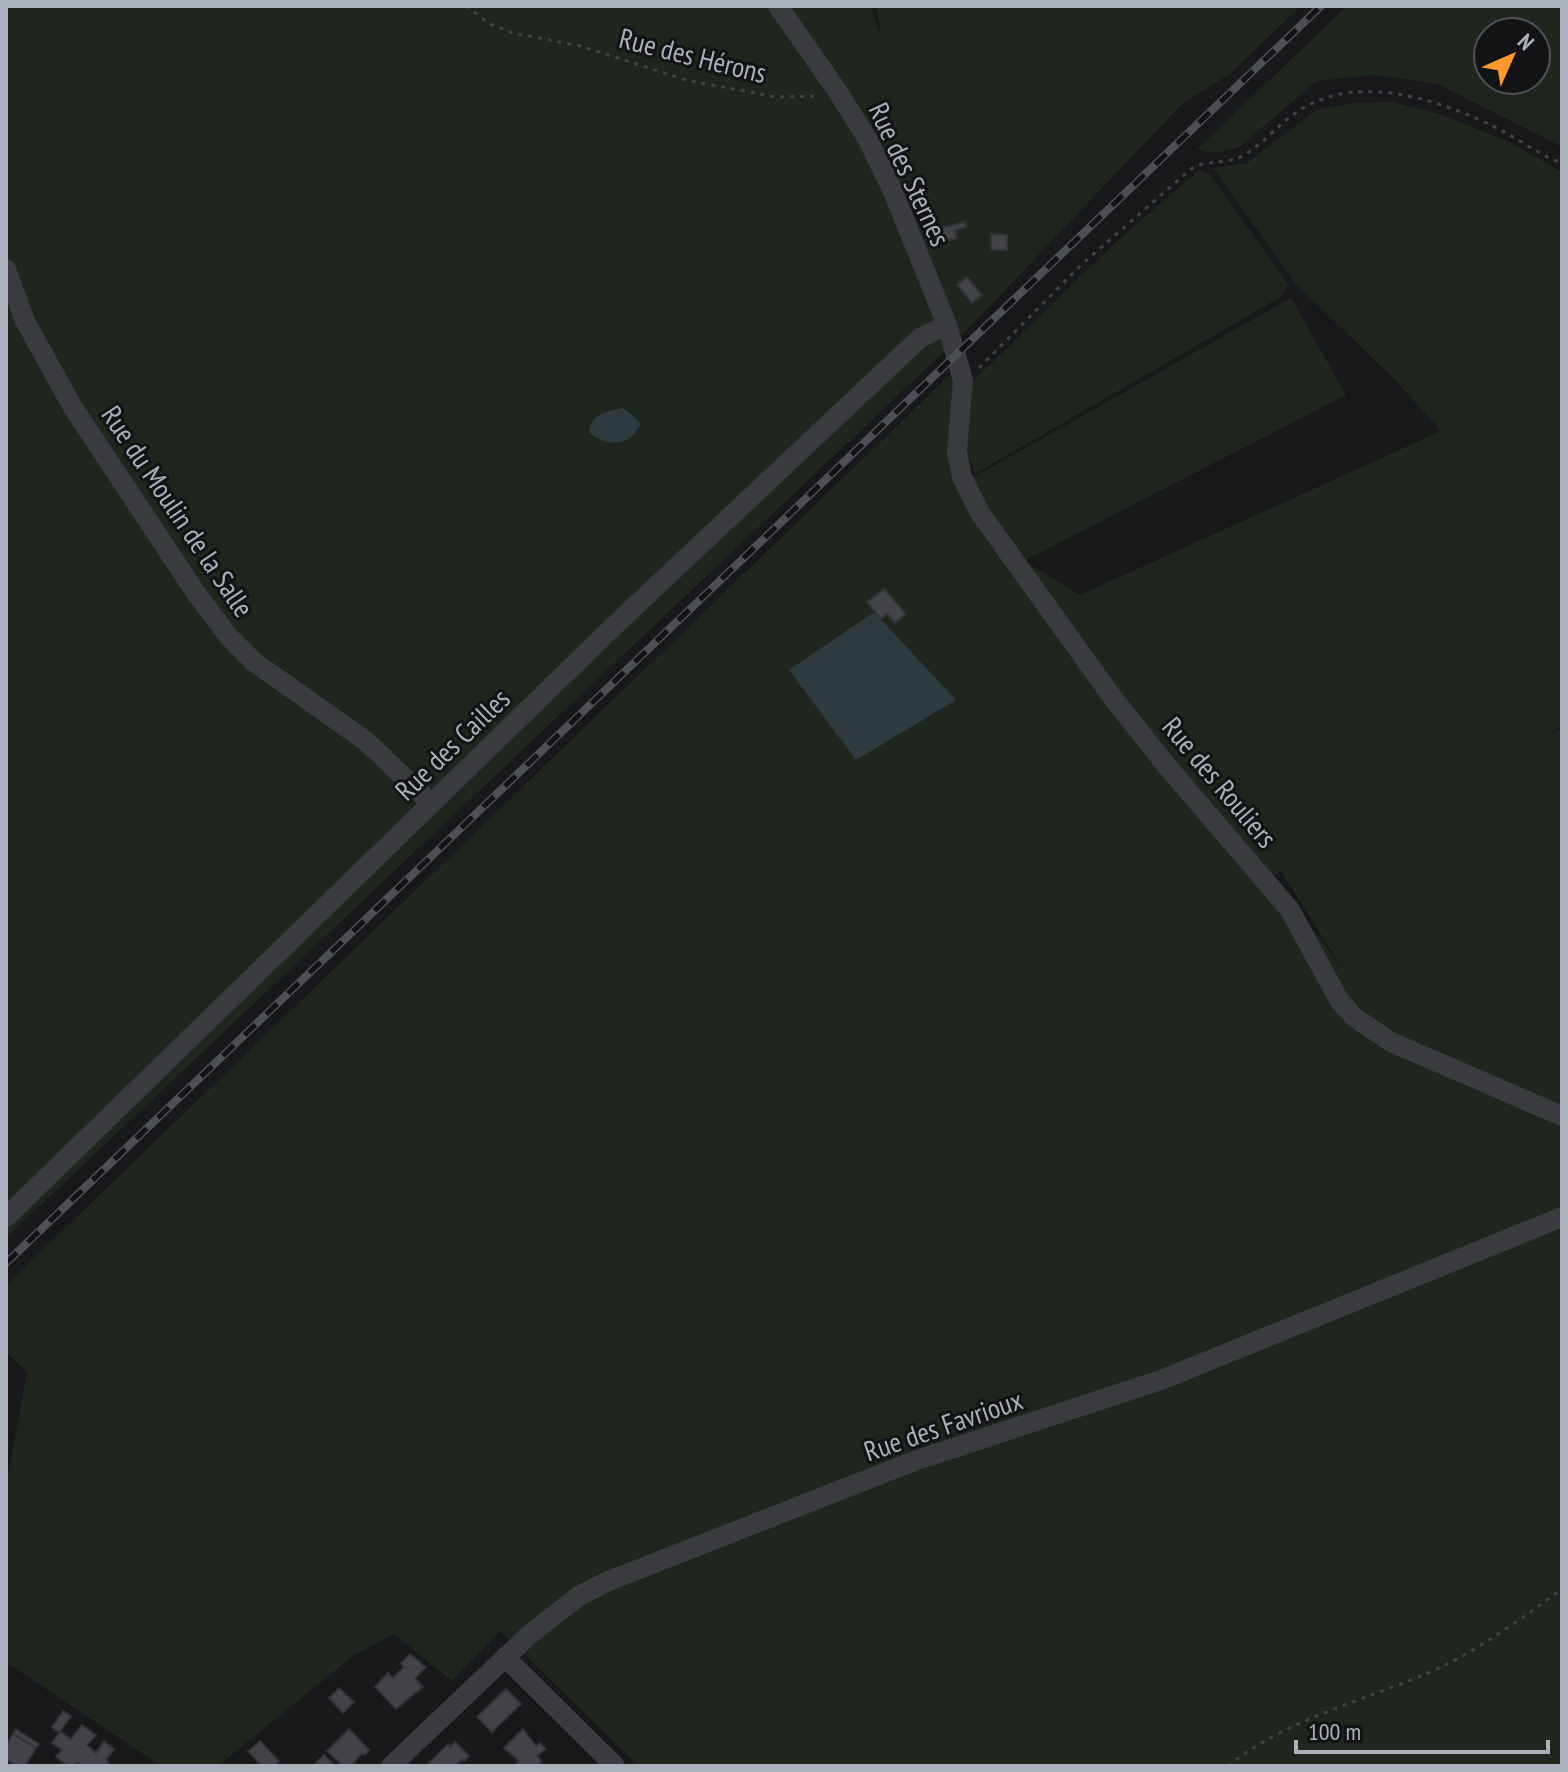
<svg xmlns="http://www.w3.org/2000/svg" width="1568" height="1772" viewBox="0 0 1568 1772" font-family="'PT Sans Narrow',sans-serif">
	<rect width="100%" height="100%" fill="#18181a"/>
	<g fill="#1e261e" fill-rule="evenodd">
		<polygon points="6,6 870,6 881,37 877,6 1301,6 1230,74 1182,104 969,328 6,1238"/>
		<path d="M 1347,6 L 1562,6 L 1562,147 L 1438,84 L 1375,75 L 1317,81 L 1239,147 L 1215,153 L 1197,149 ZM 1488,32 L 1536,32 L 1536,80 L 1488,80 Z"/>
		<path d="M 1392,102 L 1443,115 L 1509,142 L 1562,172 L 1562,726 L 1551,733 L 1562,728 L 1562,1766 L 639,1766 L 500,1631 L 452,1681 L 394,1634 L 353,1656 L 218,1766 L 161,1766 L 6,1662 L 6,1487 L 27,1372 L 6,1352 L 6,1285 L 953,372 L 967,448 L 971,383 L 1114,244 L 1199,170 L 1210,175 L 1289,285 L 1279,298 L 975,474 L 967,450 L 972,478 L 1291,298 L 1346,395 L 1024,561 L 1080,595 L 1441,431 L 1395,380 L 1296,284 L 1213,168 L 1247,163 L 1316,110 L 1353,103 ZM 1281,871 L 1339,963 L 1339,964 L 1273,875 Z"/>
	</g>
	<g fill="#2d3a3f">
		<path d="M 623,408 L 641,423 C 631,447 606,448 589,432 C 590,414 608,411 623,408 Z"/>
		<polygon points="874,612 956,700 856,760 789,670"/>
	</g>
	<g fill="#424347" stroke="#323336" stroke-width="2">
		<polygon points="965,222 967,227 955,230 957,238 934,244 930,231"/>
		<polygon points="991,234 1007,235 1007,250 991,250"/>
		<polygon points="967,277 982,295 972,303 957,285"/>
		<polygon points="884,589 906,614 895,623 887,614 881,619 867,602"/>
		<polygon points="410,1654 426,1667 415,1678 423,1687 396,1709 375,1687 388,1673 393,1678 404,1667 401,1663"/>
		<polygon points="339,1688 354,1702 343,1713 329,1698"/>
		<polygon points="506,1689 521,1704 492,1732 477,1717"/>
		<polygon points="63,1711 71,1716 59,1733 52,1727"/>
		<polygon points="82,1725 96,1735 87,1745 96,1753 104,1741 114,1749 106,1760 109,1763 107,1766 83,1766 77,1762 74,1766 68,1766 56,1757 62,1750 52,1743 60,1731 71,1739"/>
		<polygon points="16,1729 39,1744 36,1748 13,1734"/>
		<polygon points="349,1729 369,1750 364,1755 362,1753 351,1766 343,1766 327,1751"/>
		<polygon points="523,1729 536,1746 540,1743 546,1749 537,1756 542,1762 538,1766 514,1766 519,1761 504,1748"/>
		<polygon points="13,1734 36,1748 25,1766 17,1766 6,1760 6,1745"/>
		<polygon points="260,1741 279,1761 275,1766 262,1766 248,1751"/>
		<polygon points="455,1742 469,1756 464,1761 462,1759 455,1766 426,1766 448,1744 450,1747"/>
		<polygon points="324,1755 335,1766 313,1766"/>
	</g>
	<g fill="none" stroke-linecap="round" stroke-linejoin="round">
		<g stroke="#3f4247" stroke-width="3" stroke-dasharray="4 6" stroke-linecap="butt">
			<polyline points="466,6 490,24 513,33 581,46 686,80 776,97 818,96"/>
			<path d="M 979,368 L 1081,265 L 1191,169 C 1207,159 1228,165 1244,155 C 1269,140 1285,115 1313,103 C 1370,76 1444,102 1497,128 C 1519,139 1539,155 1562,163"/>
			<path d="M 1228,1766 C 1285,1720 1362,1701 1428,1673 C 1477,1652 1519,1620 1562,1589"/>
		</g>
		<g stroke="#393b3f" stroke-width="20">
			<polyline points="778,6 838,92 868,140 892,189 947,325 963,380 957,451 962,477 980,513 1113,698 1166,765 1290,910 1339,1000 1354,1017 1391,1042 1562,1116"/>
			<polyline points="6,269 25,321 72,406 196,593 229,637 254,662 366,741 431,803"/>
			<polyline points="6,1217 614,626 920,338 947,325"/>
			<polyline points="505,1657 615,1766"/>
			<polyline points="391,1766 529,1635 579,1596 606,1582 917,1460 1161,1380 1562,1217"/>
		</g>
		<g stroke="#4c4f55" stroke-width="8">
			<polyline id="rail" points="6,1263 1321,6"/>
		</g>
		<use href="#rail" stroke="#131315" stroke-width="5" stroke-dasharray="15" stroke-linecap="butt"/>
	</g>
	<g text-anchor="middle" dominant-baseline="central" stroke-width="6" stroke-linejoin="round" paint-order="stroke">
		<g font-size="28" fill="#aab1bb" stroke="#131315">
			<text transform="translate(693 55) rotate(14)">Rue des Hérons</text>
			<text transform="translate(910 174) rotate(65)">Rue des Sternes</text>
			<text transform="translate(178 511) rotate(56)">Rue du Moulin de la Salle</text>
			<text transform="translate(452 744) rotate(-44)">Rue des Cailles</text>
			<text transform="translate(1220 782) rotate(50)">Rue des Rouliers</text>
			<text transform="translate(943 1425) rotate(-19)">Rue des Favrioux</text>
		</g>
	</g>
	<rect width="1568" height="1772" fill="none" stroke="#aab1bb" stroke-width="16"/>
	<g transform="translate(1512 56) rotate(45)"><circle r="38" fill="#131315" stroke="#4f5257" stroke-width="2"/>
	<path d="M0-6L14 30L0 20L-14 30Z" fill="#fa9830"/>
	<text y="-12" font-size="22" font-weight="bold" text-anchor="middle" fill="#aab1bb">N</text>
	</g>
	<path d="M1296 1740v12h252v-12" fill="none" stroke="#aab1bb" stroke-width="4"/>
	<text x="1308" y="1740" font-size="24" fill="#aab1bb" stroke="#131315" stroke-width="6" paint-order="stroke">100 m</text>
</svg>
